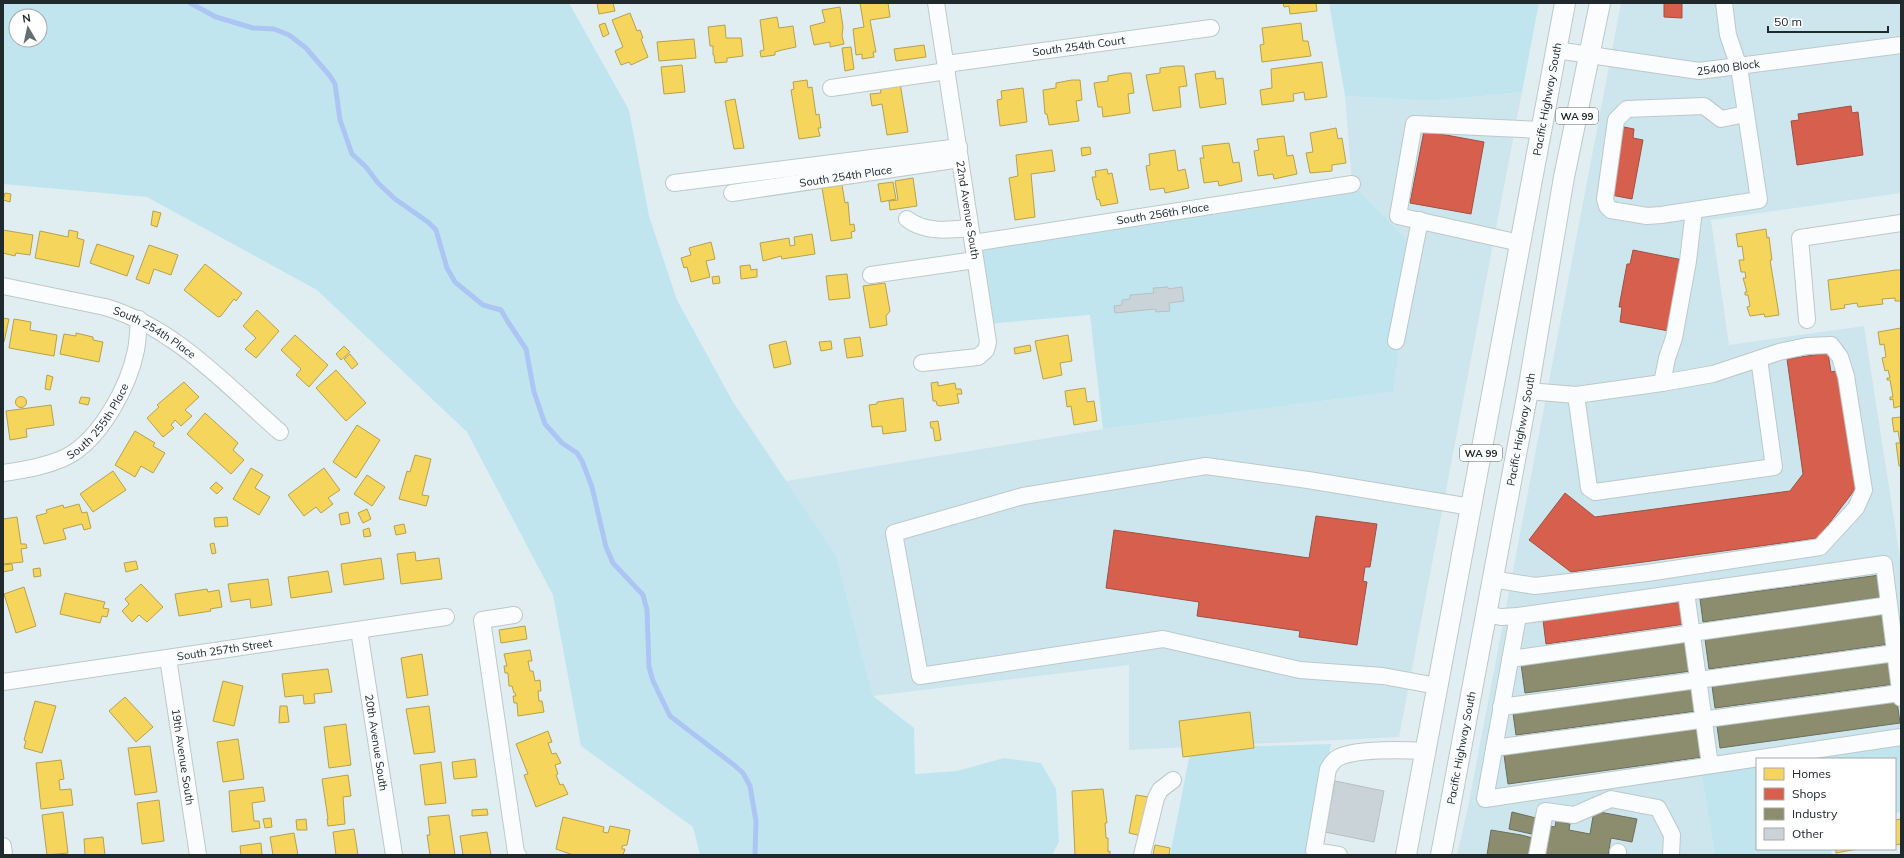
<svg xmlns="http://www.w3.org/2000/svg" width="1904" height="858" viewBox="0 0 1904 858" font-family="Mulish,sans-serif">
	<rect width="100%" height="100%" fill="#e0eef2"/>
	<g fill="#cde6ed">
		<polygon points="1621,3 1901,3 1901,193 1711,220 1729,345 1864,326 1901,564 1901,742 1701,772 1715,855 1457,855 1468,807"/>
		<polygon points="1522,92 1399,737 1129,750 1129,665 873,696 836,555 786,481 1103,429 1393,392 1352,184 1345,96 1433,101"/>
	</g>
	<g fill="#c1e5ef" fill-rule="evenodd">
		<path d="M 3,3 L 569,3 L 629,110 L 649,216 L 677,300 L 733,402 L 836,555 L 873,696 L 914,728 L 915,774 L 957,771 L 1004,758 L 1041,763 L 1056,789 L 1059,842 L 1052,855 L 700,855 L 693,827 L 581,746 L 553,595 L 467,432 L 317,290 L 147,197 L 3,184 ZM 16,16 L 40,16 L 40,40 L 16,40 Z"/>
		<polygon points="1329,3 1539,3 1522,92 1433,101 1345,96"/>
		<polygon points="1352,184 1411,245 1393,392 1103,429 1090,315 985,324 973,243"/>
		<polygon points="1901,742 1901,812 1895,813 1895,759 1786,759"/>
		<polygon points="1331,744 1309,855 1170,855 1191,748"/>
		<polygon points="1757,763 1757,849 1831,849 1832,855 1715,855 1701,772"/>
	</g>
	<g fill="#f6d55c" stroke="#b6a14e">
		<polygon points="597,3 613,3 615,11 599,14"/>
		<polygon points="860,3 888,3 890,17 870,20 876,52 873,52 874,57 862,59 862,54 856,55 853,29 864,27"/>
		<polygon points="1283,3 1316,3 1317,11 1290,14 1289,6 1284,7"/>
		<polygon points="840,7 843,27 842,36 844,44 830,47 830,42 814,45 810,26 825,22 822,10"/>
		<polygon points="630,13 637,31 640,30 643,38 641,39 648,57 631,65 629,62 621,65 615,51 623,47 612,20"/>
		<polygon points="777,17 779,28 793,26 796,47 782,50 775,52 775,55 761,57 760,51 764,50 760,20"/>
		<polygon points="605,23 609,34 603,37 599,25"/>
		<polygon points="1301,23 1303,41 1308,41 1311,56 1262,62 1260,45 1264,44 1262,28"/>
		<polygon points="725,25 726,38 741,38 743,56 727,58 727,62 715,63 714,55 713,55 713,46 710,46 708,27"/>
		<polygon points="694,39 696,58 659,61 657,42"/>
		<polygon points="924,45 926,57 896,61 894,49"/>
		<polygon points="851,47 854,69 845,71 842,48"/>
		<polygon points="1322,62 1327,97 1305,100 1304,92 1293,94 1294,101 1262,105 1260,90 1272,88 1271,69"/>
		<polygon points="682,65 685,92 664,94 661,67"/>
		<polygon points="1176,66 1184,66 1187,86 1179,87 1181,107 1153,111 1146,75 1160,73 1160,68"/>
		<polygon points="1215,71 1216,79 1223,78 1226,104 1200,108 1195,74"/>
		<polygon points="1124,73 1131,73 1134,93 1128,94 1130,113 1103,117 1102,107 1098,107 1094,83 1108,81 1108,76"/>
		<polygon points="807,80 808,88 812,87 816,115 819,114 821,128 818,128 820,136 799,139 791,90 794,89 793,82"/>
		<polygon points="1072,80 1080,80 1082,100 1076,101 1079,121 1049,125 1047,114 1045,114 1043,90 1056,88 1056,83"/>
		<polygon points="900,83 908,132 887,135 882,104 872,106 870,94 881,93 880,86"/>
		<polygon points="1023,88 1027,122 1000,126 997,100 1002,99 1001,91"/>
		<polygon points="735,99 744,148 734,149 725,101"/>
		<polygon points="1336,128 1338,139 1342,138 1346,163 1332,165 1332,171 1310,173 1306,153 1313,152 1310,133"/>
		<polygon points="1284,136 1287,156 1293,155 1297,174 1274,179 1273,174 1258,176 1254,151 1259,150 1257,139"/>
		<polygon points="1229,143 1233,163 1239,162 1242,181 1219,186 1218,181 1204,183 1200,158 1204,158 1202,146"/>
		<polygon points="1090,147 1091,154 1082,156 1081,148"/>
		<polygon points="1052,150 1055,171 1031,174 1035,217 1015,220 1009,178 1018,176 1016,155"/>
		<polygon points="1175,150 1178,171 1185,169 1189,188 1165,193 1164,188 1150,190 1146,166 1150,165 1149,154"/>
		<polygon points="1107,169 1108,174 1112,173 1118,203 1101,206 1099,199 1097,200 1092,177 1096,177 1095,171"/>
		<polygon points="913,178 917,206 890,210 889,201 898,200 895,181"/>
		<polygon points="893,182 896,199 881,202 878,184"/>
		<polygon points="842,185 845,203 848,202 850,225 854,224 855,231 851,232 852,238 831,241 822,188"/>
		<polygon points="5,193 11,194 10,202 3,200"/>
		<polygon points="153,211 161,213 157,227 151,225"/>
		<polygon points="1766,229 1767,238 1769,237 1772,260 1770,260 1779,315 1765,317 1764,314 1750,316 1747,307 1750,306 1748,295 1745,295 1745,292 1747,292 1743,278 1746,278 1745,272 1741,272 1739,260 1744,260 1742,246 1738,247 1736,234"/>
		<polygon points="3,230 33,235 30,255 16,253 15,256 3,253"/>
		<polygon points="69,230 78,232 77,238 84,240 79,267 35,258 40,231 68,237"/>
		<polygon points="812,234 815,254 782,259 781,256 763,261 760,243 789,238 790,246 795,245 794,237"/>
		<polygon points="711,242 715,259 706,261 710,277 691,282 687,267 684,268 681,258 691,255 689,248"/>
		<polygon points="97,244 134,256 127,276 90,263"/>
		<polygon points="149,245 178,255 171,275 154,269 149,284 136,279"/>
		<polygon points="205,264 242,293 236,301 234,299 221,316 218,317 184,290"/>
		<polygon points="750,265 751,270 757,269 757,277 741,279 740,266"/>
		<polygon points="1896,270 1901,270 1901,301 1895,301 1895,298 1882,299 1883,304 1858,307 1857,303 1844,305 1845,308 1831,310 1828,280"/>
		<polygon points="847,274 850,298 829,300 826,276"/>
		<polygon points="719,276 720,283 713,284 712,277"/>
		<polygon points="885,283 890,311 886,316 887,325 870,328 863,286"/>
		<polygon points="257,310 279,331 256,358 245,349 256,338 243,326"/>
		<polygon points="3,318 9,319 4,342 3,342"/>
		<polygon points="14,319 31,322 30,330 57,335 54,356 9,348"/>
		<polygon points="1901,328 1901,406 1894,408 1893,399 1890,400 1890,397 1893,397 1890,380 1887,380 1887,378 1890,378 1888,370 1885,371 1882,358 1886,357 1884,344 1880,345 1878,332"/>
		<polygon points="76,333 93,337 93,340 103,342 99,362 60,354 64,334 76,336"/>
		<polygon points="295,335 328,365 309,387 296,375 301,369 281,350"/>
		<polygon points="1068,335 1072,361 1060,363 1062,375 1043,379 1035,341"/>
		<polygon points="860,337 863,356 847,358 844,339"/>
		<polygon points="786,341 791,364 774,368 769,345"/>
		<polygon points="831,341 832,349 821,351 819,342"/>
		<polygon points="1030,345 1031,351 1015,354 1014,348"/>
		<polygon points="344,346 350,352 341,360 336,354"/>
		<polygon points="350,354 358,364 352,369 344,359"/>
		<polygon points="336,370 366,403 346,421 316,388"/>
		<polygon points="47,375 53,377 50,390 45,389"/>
		<polygon points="184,382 199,397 185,410 192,416 181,426 175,420 171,425 174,428 163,437 147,418 159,407 157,405"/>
		<polygon points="938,382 938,386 955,383 956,389 961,389 962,394 957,394 959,403 940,406 937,405 936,401 933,401 931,383"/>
		<polygon points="1085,388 1087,402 1094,401 1097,421 1074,425 1071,406 1067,407 1065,391"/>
		<circle cx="21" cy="402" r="5.5"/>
		<polygon points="81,397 90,398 88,405 79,403"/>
		<polygon points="903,398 906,431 883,434 882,426 872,427 869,405 877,404 877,402"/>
		<polygon points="51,405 54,425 26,429 27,437 10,440 6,411"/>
		<polygon points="205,413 238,443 233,450 244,460 231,474 187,434"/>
		<polygon points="1901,417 1901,466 1899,466 1896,443 1900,443 1898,431 1894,432 1892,418"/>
		<polygon points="938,421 941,440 935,441 933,428 931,428 930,422"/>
		<polygon points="357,425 380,440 356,478 333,462"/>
		<polygon points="135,431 155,443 153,446 165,453 153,473 141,466 135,477 115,465"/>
		<polygon points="415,455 431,459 422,495 429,496 426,506 399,499 407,471 410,472"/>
		<polygon points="251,468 263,475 255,488 270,497 259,515 233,499"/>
		<polygon points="324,468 340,490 328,498 333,504 321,513 316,507 304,516 288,495"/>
		<polygon points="113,471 126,490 93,512 80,494"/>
		<polygon points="367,475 385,487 372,506 354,494"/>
		<polygon points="216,482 223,488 217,494 210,488"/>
		<polygon points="79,504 82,513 87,512 91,528 84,530 82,524 63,529 66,539 44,544 36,516 47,513 46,510 63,505 64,508"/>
		<polygon points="367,509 371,519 363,523 358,513"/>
		<polygon points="348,512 350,523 341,525 339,514"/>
		<polygon points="17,517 21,544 26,544 27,548 21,549 23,562 3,564 3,519"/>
		<polygon points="227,517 228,526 215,527 214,518"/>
		<polygon points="404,524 406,533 396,535 394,526"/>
		<polygon points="369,528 371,536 364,537 363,530"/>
		<polygon points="214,543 216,553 212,554 210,544"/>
		<polygon points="415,552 416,561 439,558 442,579 401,584 397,554"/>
		<polygon points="381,558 384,579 344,585 341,564"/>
		<polygon points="136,561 138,569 126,572 124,563"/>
		<polygon points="12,564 13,570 3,572 3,565"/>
		<polygon points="40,568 41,576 34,577 33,569"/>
		<polygon points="328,571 332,592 291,598 288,577"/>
		<polygon points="268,579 272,605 251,608 250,599 231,602 228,584"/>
		<polygon points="141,584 163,607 147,622 139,615 132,622 122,611 129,604 125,599"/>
		<polygon points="24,587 36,626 16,633 4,594"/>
		<polygon points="207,589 208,592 219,590 222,607 210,609 211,611 179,616 175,594"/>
		<polygon points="65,593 105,602 103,608 109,609 107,617 102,616 100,623 60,614"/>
		<polygon points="525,626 527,639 501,643 499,630"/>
		<polygon points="530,650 532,661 528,661 530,671 533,671 535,681 540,680 541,691 538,691 539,701 542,701 544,712 518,716 517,703 514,703 513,696 516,696 515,693 514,693 512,686 509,686 508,673 505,673 504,666 507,666 504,654"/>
		<polygon points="422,654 428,695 407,698 401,658"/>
		<polygon points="328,669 332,692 314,694 315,703 304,704 303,695 285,697 282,674"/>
		<polygon points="223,681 243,686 234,726 213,721"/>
		<polygon points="125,697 153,727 136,742 109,711"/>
		<polygon points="35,701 56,706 42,753 24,748 26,741 24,740"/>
		<polygon points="280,706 287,706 289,722 279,723"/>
		<polygon points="429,706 435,752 414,754 406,709"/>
		<polygon points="1250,712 1254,748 1183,757 1179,721"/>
		<polygon points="346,724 351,765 329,768 324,727"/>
		<polygon points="548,731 552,742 548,743 552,754 556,753 561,763 555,765 558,774 556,775 560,785 563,784 568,794 536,807 524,775 528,774 516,744"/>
		<polygon points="238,739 244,779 223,782 217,742"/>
		<polygon points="150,746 157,792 135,795 128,748"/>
		<polygon points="475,759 477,777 454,779 452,762"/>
		<polygon points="61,760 64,779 59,780 60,790 71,789 73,805 41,809 36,763"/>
		<polygon points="441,762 446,803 425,805 420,765"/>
		<polygon points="348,775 351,796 343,797 345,824 328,826 327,819 328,819 322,779"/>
		<polygon points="263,787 265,801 252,803 254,821 259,821 260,828 232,832 229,791"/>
		<polygon points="1103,789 1107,823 1105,823 1106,838 1108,838 1108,852 1110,851 1110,855 1075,855 1072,791"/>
		<polygon points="1136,795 1149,797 1142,836 1129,833"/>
		<polygon points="159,800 164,841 142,844 137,803"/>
		<polygon points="487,809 488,815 472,816 472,810"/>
		<polygon points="63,812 68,853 47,855 42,815"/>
		<polygon points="449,815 455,855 430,855 427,835 430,835 428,817"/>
		<polygon points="563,817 604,827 603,832 608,833 610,826 630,830 627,845 622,846 622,849 625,849 623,855 573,855 556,849"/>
		<polygon points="271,818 272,827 265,828 263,819"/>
		<polygon points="306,819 307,830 297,830 296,820"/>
		<polygon points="1901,819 1901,844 1895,845 1895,820"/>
		<polygon points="354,829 358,855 336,855 333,832"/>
		<polygon points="487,832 491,855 463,855 460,836"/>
		<polygon points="294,833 298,855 273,855 270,837"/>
		<polygon points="103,837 105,855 85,855 84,839"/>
		<polygon points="261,843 262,855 241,855 240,846"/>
		<polygon points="1155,845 1170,848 1169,855 1153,855"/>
		<polygon points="1836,849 1858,849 1836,853"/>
	</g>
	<g fill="#d6604d" stroke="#9f5043">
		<polygon points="1664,3 1682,3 1682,18 1664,17"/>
		<polygon points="1851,106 1852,113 1858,112 1863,155 1797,165 1791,121 1799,120 1798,114"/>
		<polygon points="1624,127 1634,129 1633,138 1643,140 1632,199 1611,195"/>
		<polygon points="1424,131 1484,142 1471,214 1410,203"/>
		<polygon points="1633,250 1683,260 1669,331 1620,322 1622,307 1619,307 1627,264 1630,264"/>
		<polygon points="1828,353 1831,372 1840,370 1856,488 1818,538 1571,572 1529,540 1565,493 1595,517 1790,491 1803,474 1787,359"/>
		<polygon points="1316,516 1377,524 1370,567 1365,567 1363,581 1367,582 1357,645 1299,637 1300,631 1197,616 1199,602 1106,588 1114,530 1309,558"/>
		<polygon points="1682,602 1685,624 1546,644 1543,620"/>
	</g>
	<g fill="#8c8c6e" stroke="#6c6e5a">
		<polygon points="1880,575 1883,597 1703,622 1700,599"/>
		<polygon points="1886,614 1890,644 1709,669 1705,639"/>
		<polygon points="1687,642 1691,671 1525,693 1521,664"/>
		<polygon points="1892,661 1895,684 1715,708 1712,686"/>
		<polygon points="1693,688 1697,711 1516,735 1513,713"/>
		<polygon points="1897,701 1900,723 1720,748 1717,726"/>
		<polygon points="1699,728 1703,757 1508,784 1504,755"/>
		<polygon points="1594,811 1637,819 1632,842 1611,838 1608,855 1544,855 1549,826 1555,827 1556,821 1570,824 1569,830 1590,834"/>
		<polygon points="1512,812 1540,819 1536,835 1509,829"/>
		<polygon points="1491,830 1521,835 1533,838 1530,855 1487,855"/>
	</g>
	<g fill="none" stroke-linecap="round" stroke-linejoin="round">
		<polyline stroke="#acc6f4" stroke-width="5" points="190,3 216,17 253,28 274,29 289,35 306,48 330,76 335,84 340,120 352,154 366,167 378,183 395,199 428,222 436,230 447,268 455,282 483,305 501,310 508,322 526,349 534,392 545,424 562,443 577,453 582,461 592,487 606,547 613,563 643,595 647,610 649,667 653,681 670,716 734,765 743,773 750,786 756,821 755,855"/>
	</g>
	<g fill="#c9d3d8" stroke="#b7c0c5">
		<polygon points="1168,287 1168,289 1182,287 1184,301 1169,303 1170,311 1156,312 1155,309 1115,313 1114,306 1122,305 1122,300 1130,299 1130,295 1154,293 1153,288"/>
		<polygon points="1335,781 1384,791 1374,842 1325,832"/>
	</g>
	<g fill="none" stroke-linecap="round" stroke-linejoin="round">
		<g stroke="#bdc8cb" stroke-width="18">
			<g id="minor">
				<polyline points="1724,3 1728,35 1739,67 1759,200 1661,215 1647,216 1611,210 1607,206 1605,199 1616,120 1627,109 1704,106 1721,119 1746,114"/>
				<path id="s1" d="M 1556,50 L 1699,71 L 1901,45"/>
				<path id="s2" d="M 946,64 L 1211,28"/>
				<polyline points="831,88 947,71"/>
				<polyline points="674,183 959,147"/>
				<path id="s3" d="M 732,193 L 960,159"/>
				<path d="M 907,219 C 925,233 949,230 970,228"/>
				<path id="s4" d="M 973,243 L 1352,184"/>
				<polyline points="1520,243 1398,216 1414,124 1541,130"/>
				<polyline points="871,275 975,260"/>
				<path id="s5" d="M 3,286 L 105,307 C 176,328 226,385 280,432"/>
				<polyline points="1807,320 1800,238 1901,223"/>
				<polyline points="1396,341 1420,220"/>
				<polyline points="922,363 978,357 986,350 988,342 936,3"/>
				<polyline points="1662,383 1667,358 1674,338 1688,261 1694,210"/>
				<polyline points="1576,395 1589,488 1595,492 1774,467 1759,359"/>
				<path id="s6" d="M 3,473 C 24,470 49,466 68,456 C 101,438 129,386 136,350 C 138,340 138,330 139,319"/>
				<polyline points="1492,579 1535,586 1647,573 1820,547 1856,508 1864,490 1846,376 1840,357 1831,345 1807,346 1779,352 1713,374 1662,383 1576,395 1528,391"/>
				<polyline points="1686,592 1710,765"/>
				<polyline points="1485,614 1501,617 1518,616 1884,564 1901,698"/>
				<polyline points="514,615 482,620 516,853 518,855"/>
				<polyline points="1518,616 1485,799 1901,737"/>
				<path id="s7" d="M 359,630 L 394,855"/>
				<path id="s8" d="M 168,658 L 198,855"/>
				<polyline points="1510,659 1889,605"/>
				<path id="s9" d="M 3,682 L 446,617"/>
				<polyline points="1437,686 1383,676 1300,670 1163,639 920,676 894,533 1023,496 1206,466 1308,480 1471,507"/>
				<polyline points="1501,707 1895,653"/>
				<polyline points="1494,748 1900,693"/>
				<polyline points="3,846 4,855"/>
				<polyline points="1142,855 1156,798 1160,790 1173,780"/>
				<path d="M 1339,855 L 1314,851 L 1328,769 C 1330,766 1333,761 1336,759 C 1352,748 1406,750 1425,751"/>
				<polyline points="1537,855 1545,811 1574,815 1611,799 1658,808 1672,835 1671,855"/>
				<polyline points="1618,855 1618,852"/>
			</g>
		</g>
		<g stroke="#bdc8cb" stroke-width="22">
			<g id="major">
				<path id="s10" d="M 1406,855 L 1565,3"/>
				<path id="s11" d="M 1441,855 L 1528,391 L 1564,177 L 1600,3"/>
			</g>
		</g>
		<use href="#minor" stroke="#fafcfd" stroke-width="16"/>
		<use href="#major" stroke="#fafcfd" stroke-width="20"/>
	</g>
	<g text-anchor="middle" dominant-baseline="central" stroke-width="4" stroke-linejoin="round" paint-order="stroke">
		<g fill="#fff" stroke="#63696b" stroke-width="1">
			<rect x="1556" y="108" width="42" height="16" rx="3"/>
			<rect x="1460" y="445" width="42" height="16" rx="3"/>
		</g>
		<g font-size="10" font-weight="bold" fill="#20292c">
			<text x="1577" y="116">WA 99</text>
			<text x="1481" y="453">WA 99</text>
		</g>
		<g font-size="11" fill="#20292c" stroke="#fff">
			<text stroke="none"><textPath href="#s2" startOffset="134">South 254th Court</textPath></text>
			<text stroke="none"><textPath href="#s1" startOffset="174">25400 Block</textPath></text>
			<text stroke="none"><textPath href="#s10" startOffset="769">Pacific Highway South</textPath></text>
			<text stroke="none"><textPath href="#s3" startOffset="115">South 254th Place</textPath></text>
			<text transform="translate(968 210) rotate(81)">22nd Avenue South</text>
			<text stroke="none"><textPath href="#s4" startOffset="192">South 256th Place</textPath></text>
			<text stroke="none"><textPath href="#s5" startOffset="160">South 254th Place</textPath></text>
			<text stroke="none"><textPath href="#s6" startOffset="114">South 255th Place</textPath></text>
			<text stroke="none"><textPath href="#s11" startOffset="433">Pacific Highway South</textPath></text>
			<text stroke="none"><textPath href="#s9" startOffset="224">South 257th Street</textPath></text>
			<text stroke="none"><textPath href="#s7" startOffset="114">20th Avenue South</textPath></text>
			<text stroke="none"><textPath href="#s11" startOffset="109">Pacific Highway South</textPath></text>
			<text stroke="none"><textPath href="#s8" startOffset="100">19th Avenue South</textPath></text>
		</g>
	</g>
	<rect width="1904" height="858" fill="none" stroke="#20292c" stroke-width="8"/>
	<rect x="1756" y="758" width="140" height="92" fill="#ffffff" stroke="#a6a9ab"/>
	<rect x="1764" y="768" width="20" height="12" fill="#f6d55c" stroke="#a6a9ab"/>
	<text x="1792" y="778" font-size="12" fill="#20292c">Homes</text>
	<rect x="1764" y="788" width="20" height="12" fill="#d6604d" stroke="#a6a9ab"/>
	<text x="1792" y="798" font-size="12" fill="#20292c">Shops</text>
	<rect x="1764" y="808" width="20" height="12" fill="#8c8c6e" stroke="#a6a9ab"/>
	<text x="1792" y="818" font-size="12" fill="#20292c">Industry</text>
	<rect x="1764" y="828" width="20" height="12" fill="#c9d3d8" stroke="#a6a9ab"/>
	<text x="1792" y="838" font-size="12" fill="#20292c">Other</text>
	<g transform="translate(28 28) rotate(351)"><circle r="19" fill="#ffffff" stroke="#a6a9ab"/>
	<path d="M0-3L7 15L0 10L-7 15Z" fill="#636e71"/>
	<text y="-6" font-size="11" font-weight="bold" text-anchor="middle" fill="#20292c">N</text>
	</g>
	<path d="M1768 26v6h120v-6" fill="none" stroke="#20292c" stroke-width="2"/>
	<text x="1774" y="26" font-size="12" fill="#20292c" stroke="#ffffff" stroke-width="3" paint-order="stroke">50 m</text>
</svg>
